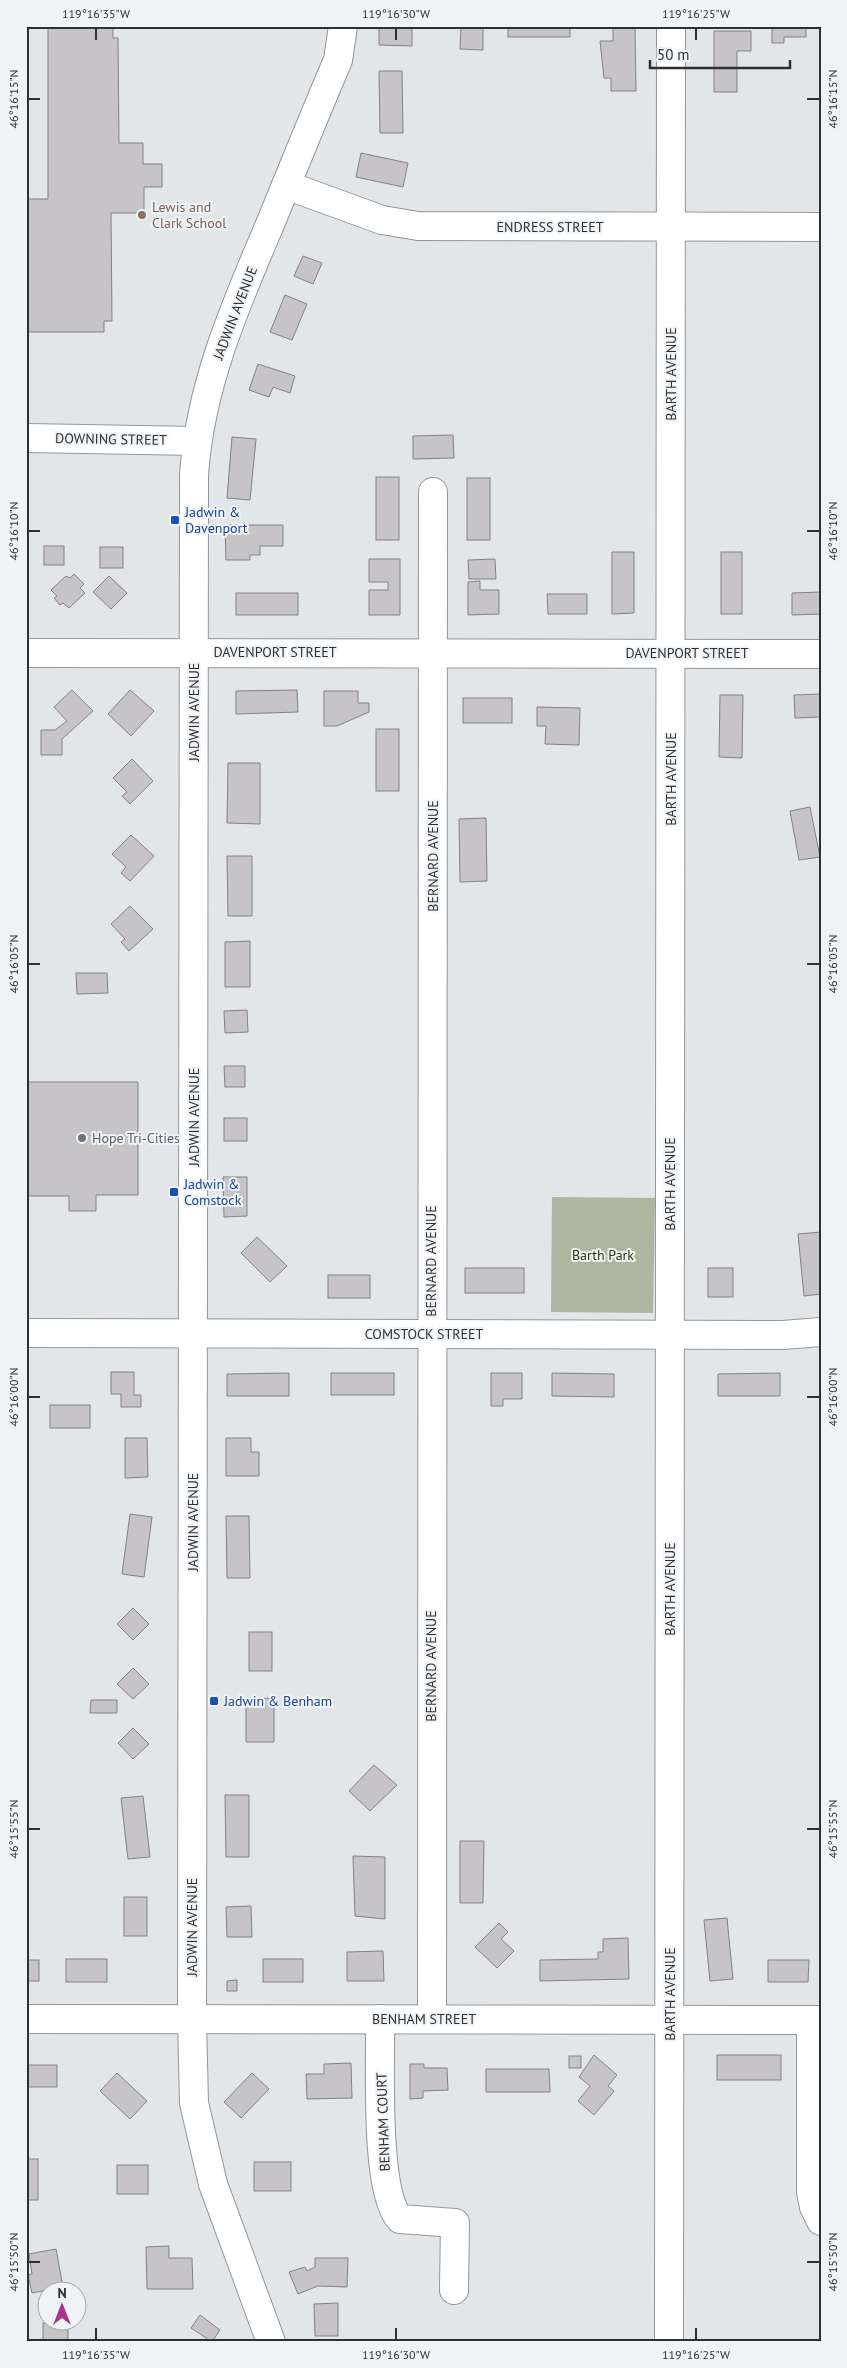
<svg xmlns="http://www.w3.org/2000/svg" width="847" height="2368" viewBox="0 0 847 2368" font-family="'PT Sans',sans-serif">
	<rect width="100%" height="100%" fill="#e3e6e8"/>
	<polygon fill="#aeb5a0" points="552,1197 655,1198 653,1313 551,1312"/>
	<g fill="#c6c4c7" stroke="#838184">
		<polygon points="48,26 113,26 113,38 118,38 119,143 143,143 143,164 162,164 162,187 144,187 144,213 111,213 112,321 104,321 104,332 26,332 26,199 48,199"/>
		<polygon points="379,26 412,26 412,46 379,45"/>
		<polygon points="461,26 483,26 483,50 460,49"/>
		<rect x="508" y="26" width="62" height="11"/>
		<polygon points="772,26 806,26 806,37 784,37 784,43 772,43"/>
		<polygon points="613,28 635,28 636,91 611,91 611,78 604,78 600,41 613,41"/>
		<polygon points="714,31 751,31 751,51 737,51 737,92 714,92"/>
		<polygon points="379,71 402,71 403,133 380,133"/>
		<polygon points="361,153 408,163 403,187 356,177"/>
		<polygon points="303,256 322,263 313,284 294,276"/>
		<polygon points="285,295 307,304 292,340 270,332"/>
		<polygon points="258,364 295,376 290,393 273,387 269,397 249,390"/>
		<polygon points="453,435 454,458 413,459 413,436"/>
		<polygon points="232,437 256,439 250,500 227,498"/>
		<rect x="376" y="477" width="23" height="63"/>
		<rect x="467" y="478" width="23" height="62"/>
		<polygon points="225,525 283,525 283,546 260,546 260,555 250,555 250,560 226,560"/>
		<rect x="44" y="546" width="20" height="19"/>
		<rect x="100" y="547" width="23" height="21"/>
		<polygon points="612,552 634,552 634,613 612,614"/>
		<rect x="721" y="552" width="21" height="62"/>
		<polygon points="369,559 400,559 400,615 369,615 369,590 388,590 388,582 369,582"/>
		<polygon points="495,559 496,579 469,579 468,560"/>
		<polygon points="74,574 84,584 80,588 85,593 69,608 63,603 60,605 54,598 57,596 51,590 66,576 70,578"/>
		<polygon points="109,576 127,593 111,609 93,592"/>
		<polygon points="480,581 480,590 499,590 499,614 468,615 468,582"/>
		<polygon points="821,592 821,614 792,615 792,593"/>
		<rect x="236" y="593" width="62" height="22"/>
		<polygon points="547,594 587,594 587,614 548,614"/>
		<polygon points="72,690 93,711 62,739 62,755 41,755 41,730 55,730 67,721 54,707"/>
		<polygon points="130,690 154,711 131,736 108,714"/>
		<polygon points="297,690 298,712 236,714 236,691"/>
		<polygon points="324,691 358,691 358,703 369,703 369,712 337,726 324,726"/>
		<polygon points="821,694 821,717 795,718 794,695"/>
		<polygon points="720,695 743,695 742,758 719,757"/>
		<rect x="463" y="698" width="49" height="25"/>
		<polygon points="537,707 580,708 579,745 545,744 546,726 537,726"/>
		<rect x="376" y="729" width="23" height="62"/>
		<polygon points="132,759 153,781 130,804 122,796 127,792 113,778"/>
		<polygon points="228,763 260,763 260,824 227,823"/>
		<polygon points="810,807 820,857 799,860 790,811"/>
		<polygon points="486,818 487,881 460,882 459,819"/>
		<polygon points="131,835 154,856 130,881 121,873 126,867 112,854"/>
		<polygon points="227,856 252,856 252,916 228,916"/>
		<polygon points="130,906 153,929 129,951 121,942 125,939 111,924"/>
		<polygon points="250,941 250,987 225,987 225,942"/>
		<polygon points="76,973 107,973 108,993 77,994"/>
		<polygon points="247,1010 248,1032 225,1033 224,1011"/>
		<polygon points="224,1066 245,1066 245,1087 225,1087"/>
		<polygon points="26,1082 138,1082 138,1195 96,1195 96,1211 69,1211 69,1196 26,1196"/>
		<rect x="224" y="1118" width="23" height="23"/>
		<polygon points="223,1177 247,1177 247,1216 224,1217"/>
		<polygon points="821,1232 821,1294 804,1296 798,1234"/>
		<polygon points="257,1237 287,1266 270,1282 241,1253"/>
		<rect x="465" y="1268" width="59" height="25"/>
		<rect x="708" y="1268" width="25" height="29"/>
		<rect x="328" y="1275" width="42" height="23"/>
		<polygon points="111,1372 134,1372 134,1395 141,1395 141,1407 121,1407 121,1394 111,1394"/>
		<polygon points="289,1373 289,1396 227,1396 227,1374"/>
		<rect x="331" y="1373" width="63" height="22"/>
		<polygon points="491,1373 522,1373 522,1399 503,1399 503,1406 491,1406"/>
		<polygon points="552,1373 614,1374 614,1397 552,1396"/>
		<polygon points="780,1373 780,1396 718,1396 718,1374"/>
		<rect x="50" y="1405" width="40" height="23"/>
		<polygon points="125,1438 147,1438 148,1477 125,1478"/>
		<polygon points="226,1438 251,1438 251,1452 259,1452 259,1476 226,1476"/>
		<polygon points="130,1514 152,1517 144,1577 122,1574"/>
		<polygon points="226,1516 249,1516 250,1578 227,1578"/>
		<polygon points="133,1608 149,1624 133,1640 117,1624"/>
		<rect x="249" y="1632" width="23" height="39"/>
		<polygon points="133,1668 149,1684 133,1699 117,1684"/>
		<polygon points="274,1698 274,1742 246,1742 246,1699"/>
		<polygon points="91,1700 117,1700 117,1713 90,1713"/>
		<polygon points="133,1728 149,1744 133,1759 118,1743"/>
		<polygon points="374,1765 397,1785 370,1811 349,1791"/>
		<polygon points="225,1795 249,1795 249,1857 226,1857"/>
		<polygon points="143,1796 150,1857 128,1859 121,1798"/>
		<polygon points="460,1841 484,1841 483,1903 460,1903"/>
		<polygon points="353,1856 385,1857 385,1919 355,1916"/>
		<rect x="124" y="1897" width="23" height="39"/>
		<polygon points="251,1906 252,1937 227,1937 226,1907"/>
		<polygon points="727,1918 733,1979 710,1981 704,1920"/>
		<polygon points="499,1923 508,1932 501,1939 514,1951 497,1968 475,1947"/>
		<polygon points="628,1938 629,1979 540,1981 540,1960 598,1959 598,1952 603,1952 603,1939"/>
		<polygon points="383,1951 384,1981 347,1981 347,1952"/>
		<rect x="66" y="1959" width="41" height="23"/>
		<rect x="263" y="1959" width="40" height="23"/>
		<rect x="26" y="1960" width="13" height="21"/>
		<polygon points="768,1960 809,1960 808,1982 768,1982"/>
		<polygon points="237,1980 237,1991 227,1991 227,1981"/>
		<polygon points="594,2055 617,2075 608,2086 614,2091 594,2115 578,2101 590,2086 579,2077"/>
		<rect x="717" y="2055" width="64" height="25"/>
		<rect x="569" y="2056" width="12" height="12"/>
		<polygon points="351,2063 352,2098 307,2099 306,2074 324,2074 324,2064"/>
		<polygon points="410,2064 424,2064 424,2068 447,2068 448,2090 423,2091 423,2098 410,2099"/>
		<rect x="26" y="2065" width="31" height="22"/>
		<polygon points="486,2069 549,2069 550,2092 486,2092"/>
		<polygon points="117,2073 147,2101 130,2119 100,2091"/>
		<polygon points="252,2073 269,2089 241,2118 224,2102"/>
		<rect x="26" y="2159" width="12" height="41"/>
		<rect x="254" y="2162" width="37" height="29"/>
		<rect x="117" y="2165" width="31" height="29"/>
		<polygon points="169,2246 169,2258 192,2258 193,2289 147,2289 146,2247"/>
		<polygon points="56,2249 63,2287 32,2293 28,2275 32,2274 29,2254"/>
		<polygon points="315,2258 348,2258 347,2287 318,2286 298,2294 289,2272 305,2267 307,2271 315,2267"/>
		<polygon points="338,2303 338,2336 315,2336 314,2304"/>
		<polygon points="200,2315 220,2330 212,2342 191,2328"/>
		<rect x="43" y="2323" width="25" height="17"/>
	</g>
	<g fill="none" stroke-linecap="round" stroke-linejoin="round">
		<g stroke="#939698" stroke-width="30">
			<g id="minor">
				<polyline points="286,185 382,220 418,226 821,227"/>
				<polyline points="26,438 197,441"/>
				<polyline points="26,653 821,654"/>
				<polyline points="26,1333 783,1335 821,1332"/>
				<polyline points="26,2019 821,2020"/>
				<path d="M 380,2019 C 381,2061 374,2192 400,2219 L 455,2223 L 454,2290"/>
				<polyline points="432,2019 433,492"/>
				<polyline points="811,2020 811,2192 814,2207 821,2221"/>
				<path d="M 271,2342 L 213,2184 L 194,2103 L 192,2019 L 194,475 C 200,385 236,304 271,222 C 293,168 315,114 338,60 L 343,26"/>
				<polyline points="669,2342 671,26"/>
			</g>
		</g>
		<use href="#minor" stroke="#fff" stroke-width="28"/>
	</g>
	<path fill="none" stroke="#2f3031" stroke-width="2" d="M 96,28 L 96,40M 396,28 L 396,40M 696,28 L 696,40M 28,99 L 40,99M 807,99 L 820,99M 28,531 L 40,531M 807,531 L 820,531M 28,964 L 40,964M 807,964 L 820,964M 28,1397 L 40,1397M 807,1397 L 820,1397M 28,1829 L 40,1829M 807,1829 L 820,1829M 28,2262 L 40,2262M 807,2262 L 820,2262M 96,2328 L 96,2340M 396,2328 L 396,2340M 696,2328 L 696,2340"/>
	<circle fill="#8d6e63" stroke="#f0f3f6" stroke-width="2" cx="142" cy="215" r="5"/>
	<g fill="#1a4fb4" stroke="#f0f3f6" stroke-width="2">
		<rect x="170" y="515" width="10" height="10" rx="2.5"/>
		<rect x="169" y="1187" width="10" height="10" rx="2.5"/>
		<rect x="209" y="1696" width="10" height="10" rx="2.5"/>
	</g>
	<circle fill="#6b7280" stroke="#f0f3f6" stroke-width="2" cx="82" cy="1138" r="5"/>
	<g text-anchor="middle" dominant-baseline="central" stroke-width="4" stroke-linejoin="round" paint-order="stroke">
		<g font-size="14" fill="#785e54" stroke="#f0f3f6" text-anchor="start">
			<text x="152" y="207">Lewis and<tspan x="152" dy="16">Clark School</tspan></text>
		</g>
		<g font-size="14" fill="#2f3031" stroke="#f0f3f6">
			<text x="550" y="227">ENDRESS STREET</text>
			<text transform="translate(235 313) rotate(-69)">JADWIN AVENUE</text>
			<text transform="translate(671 374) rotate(-90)">BARTH AVENUE</text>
			<text transform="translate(111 439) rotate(1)">DOWNING STREET</text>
			<text x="275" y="652">DAVENPORT STREET</text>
			<text x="687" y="653">DAVENPORT STREET</text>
			<text transform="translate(194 712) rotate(-90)">JADWIN AVENUE</text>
			<text transform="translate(671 779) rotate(-90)">BARTH AVENUE</text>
			<text transform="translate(433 856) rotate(-90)">BERNARD AVENUE</text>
			<text transform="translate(194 1117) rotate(-90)">JADWIN AVENUE</text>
			<text transform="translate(670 1184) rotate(-90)">BARTH AVENUE</text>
			<text transform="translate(431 1261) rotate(-90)">BERNARD AVENUE</text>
			<text x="424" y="1334">COMSTOCK STREET</text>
			<text transform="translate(193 1522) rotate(-90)">JADWIN AVENUE</text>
			<text transform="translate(670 1589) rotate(-90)">BARTH AVENUE</text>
			<text transform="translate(431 1666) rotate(-90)">BERNARD AVENUE</text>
			<text transform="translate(192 1927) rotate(-90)">JADWIN AVENUE</text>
			<text transform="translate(670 1994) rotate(-90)">BARTH AVENUE</text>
			<text x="424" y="2019">BENHAM STREET</text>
			<text transform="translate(383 2122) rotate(-92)">BENHAM COURT</text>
		</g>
		<g font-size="14" fill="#164399" stroke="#f0f3f6" text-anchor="start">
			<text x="185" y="512">Jadwin &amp;<tspan x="185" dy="16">Davenport</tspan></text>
			<text x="184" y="1184">Jadwin &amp;<tspan x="184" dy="16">Comstock</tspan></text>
			<text x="224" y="1701">Jadwin &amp; Benham</text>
		</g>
		<g font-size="14" fill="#5b616d" stroke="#f0f3f6" text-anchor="start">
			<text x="92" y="1138">Hope Tri-Cities</text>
		</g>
		<g font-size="14" fill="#2c3700" stroke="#f0f3f6">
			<text x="603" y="1255">Barth Park</text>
		</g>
	</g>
	<rect width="847" height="2368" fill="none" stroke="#f0f3f6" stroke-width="55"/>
	<g transform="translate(62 2306)"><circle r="24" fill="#f0f3f6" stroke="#a3a5a7"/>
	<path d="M0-4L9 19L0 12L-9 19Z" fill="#a73590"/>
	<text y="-8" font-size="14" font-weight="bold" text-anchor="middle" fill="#2f3031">N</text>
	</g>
	<path d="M650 60v8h140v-8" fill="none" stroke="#2f3031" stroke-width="2.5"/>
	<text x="657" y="60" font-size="15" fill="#2f3031" stroke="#f0f3f6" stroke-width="4" paint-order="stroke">50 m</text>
	<rect x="28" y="28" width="792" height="2312" fill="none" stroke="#2f3031" stroke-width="2"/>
	<g font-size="12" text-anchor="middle" fill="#2f3031">
		<text x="96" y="18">119°16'35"W</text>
		<text x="396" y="18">119°16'30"W</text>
		<text x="696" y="18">119°16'25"W</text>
		<text transform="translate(14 99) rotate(-90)" y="4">46°16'15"N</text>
		<text transform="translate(833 99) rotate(-90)" y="4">46°16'15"N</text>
		<text transform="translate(14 531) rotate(-90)" y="4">46°16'10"N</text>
		<text transform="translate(833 531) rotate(-90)" y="4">46°16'10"N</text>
		<text transform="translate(14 964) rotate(-90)" y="4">46°16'05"N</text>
		<text transform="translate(833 964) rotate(-90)" y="4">46°16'05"N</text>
		<text transform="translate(14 1397) rotate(-90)" y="4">46°16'00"N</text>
		<text transform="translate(833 1397) rotate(-90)" y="4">46°16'00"N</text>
		<text transform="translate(14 1829) rotate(-90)" y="4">46°15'55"N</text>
		<text transform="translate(833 1829) rotate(-90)" y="4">46°15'55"N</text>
		<text transform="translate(14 2262) rotate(-90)" y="4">46°15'50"N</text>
		<text transform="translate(833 2262) rotate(-90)" y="4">46°15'50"N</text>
		<text x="96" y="2359">119°16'35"W</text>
		<text x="396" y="2359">119°16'30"W</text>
		<text x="696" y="2359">119°16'25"W</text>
	</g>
</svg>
